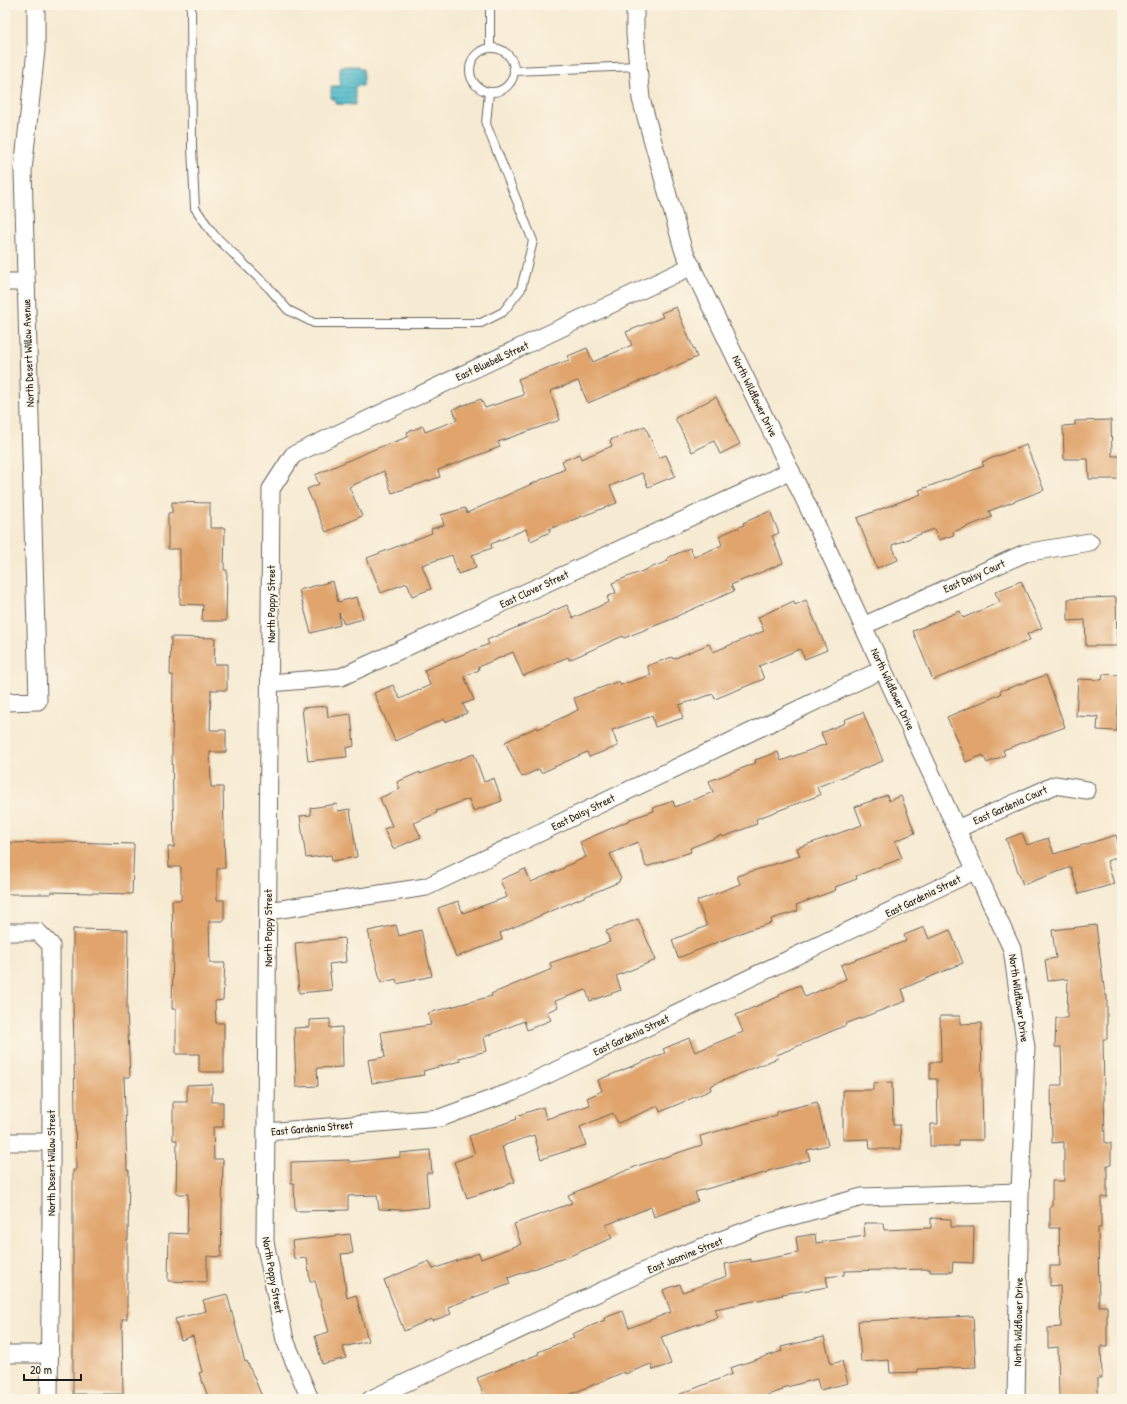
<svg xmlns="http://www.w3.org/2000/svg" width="1127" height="1404" viewBox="0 0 1127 1404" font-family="'Patrick Hand',sans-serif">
	<defs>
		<pattern id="water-rules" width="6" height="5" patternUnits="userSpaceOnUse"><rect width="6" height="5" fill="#51bccc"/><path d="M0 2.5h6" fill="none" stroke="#4298a5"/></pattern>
	</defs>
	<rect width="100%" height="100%" fill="#fcf5e5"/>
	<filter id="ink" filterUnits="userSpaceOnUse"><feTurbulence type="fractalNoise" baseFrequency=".025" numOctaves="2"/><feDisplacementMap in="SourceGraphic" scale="8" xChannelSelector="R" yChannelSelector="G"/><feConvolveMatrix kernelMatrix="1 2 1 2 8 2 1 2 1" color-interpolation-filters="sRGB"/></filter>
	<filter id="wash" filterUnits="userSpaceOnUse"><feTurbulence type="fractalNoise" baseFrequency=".012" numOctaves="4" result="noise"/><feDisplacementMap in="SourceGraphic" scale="16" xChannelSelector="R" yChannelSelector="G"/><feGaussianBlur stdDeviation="0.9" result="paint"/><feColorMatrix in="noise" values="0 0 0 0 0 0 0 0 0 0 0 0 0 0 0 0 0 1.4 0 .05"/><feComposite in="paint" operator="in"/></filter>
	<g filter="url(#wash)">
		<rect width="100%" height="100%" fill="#f6ead2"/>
		<polygon fill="url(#water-rules)" stroke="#366c74" points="340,66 359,66 359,69 363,69 363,86 355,86 355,105 336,104 335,99 331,99 331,86 340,86"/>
		<g id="blocks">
			<g fill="#e0a46c">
				<polygon points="676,307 697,357 588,403 578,381 550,391 560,420 498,442 500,447 438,470 440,477 392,493 384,471 349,487 362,516 326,532 307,489 319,484 315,475 377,448 408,437 407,432 423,426 425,432 457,420 453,409 481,399 485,408 524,395 518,379 569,360 568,356 587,348 593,362 632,345 626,332 663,317 661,313"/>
				<polygon points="716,397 740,444 720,454 714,441 692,452 675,418"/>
				<polygon points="1111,420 1112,456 1120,456 1120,479 1089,479 1088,459 1064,459 1063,426 1075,425 1075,421"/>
				<polygon points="645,426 659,458 666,455 675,476 648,487 642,473 610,486 617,503 549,529 550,532 531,541 526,529 491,544 492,548 472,555 476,568 458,574 452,555 422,565 431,589 412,596 407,583 381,593 367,558 432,533 431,529 444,525 441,515 465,508 467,513 565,469 562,461 580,454 581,459 612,446 610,440"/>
				<polygon points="1026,445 1044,490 989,511 992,517 953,532 954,535 939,540 934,529 892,545 898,560 877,568 857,518 921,494 919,490 984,466 982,462"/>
				<polygon points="172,502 210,503 210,528 225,528 224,570 227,570 226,621 202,621 203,605 180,604 180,549 168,549 168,513 172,513"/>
				<polygon points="770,511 779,533 772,536 783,563 731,585 734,591 677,616 677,617 624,638 623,636 569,660 568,657 523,676 513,652 478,667 479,670 464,676 474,700 463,704 467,713 445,722 444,719 395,741 374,693 393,685 400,699 430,685 424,670 489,644 487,640 548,614 548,613 567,605 573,618 609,602 607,597 616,593 612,583 668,561 667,558 690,548 694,557 722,545 719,536 744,525 743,523"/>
				<polygon points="333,581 338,602 357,597 363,619 344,624 339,613 340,625 311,633 299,590"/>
				<polygon points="1021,581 1042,628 1027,634 1030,640 933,680 913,631 960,611 963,618 1000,602 995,592"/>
				<polygon points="1116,597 1117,646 1086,646 1085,620 1068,621 1068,599"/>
				<polygon points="806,600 827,650 805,659 800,649 759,666 764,679 715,699 713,694 679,705 683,718 655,727 652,716 612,730 618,746 589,757 587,752 541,773 539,769 522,777 505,742 537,727 538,729 578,710 574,698 619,681 620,685 651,675 647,666 672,657 673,659 709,644 713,652 764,631 758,617 794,601 795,605"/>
				<polygon points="171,637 215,638 214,664 227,664 227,690 211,690 210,730 226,730 226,752 210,752 211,787 223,787 225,868 217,869 217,900 224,900 224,921 209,921 210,963 225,963 223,1000 215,1001 216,1023 224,1023 224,1072 199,1072 199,1054 176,1054 176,1009 172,1009 173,948 172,900 181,900 181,867 169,867 168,847 174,847 172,751 173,675 170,675"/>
				<polygon points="1103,674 1120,675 1117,731 1097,730 1098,716 1094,717 1076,716 1078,679 1102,680"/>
				<polygon points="1046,675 1065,727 1003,750 1005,755 987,763 983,755 966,762 947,717 1001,694 1000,691"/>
				<polygon points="327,706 328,717 351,714 354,746 346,748 347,757 308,761 302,708"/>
				<polygon points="863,712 883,761 817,787 820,795 756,819 757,824 723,837 722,835 690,848 691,852 646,867 638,842 610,854 621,879 619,879 619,882 500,933 502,940 456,957 438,908 458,901 463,913 507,897 500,880 525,869 531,882 564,868 564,867 586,857 580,842 630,820 630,819 654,811 653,808 673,801 675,807 713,792 709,781 756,763 755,760 778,752 781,761 826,744 821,733 845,723 844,720"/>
				<polygon points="474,754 484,782 494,778 502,801 473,811 469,799 436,811 437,813 414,823 421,837 393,849 384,829 392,826 380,798 400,789 397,782 420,772 420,774"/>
				<polygon points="887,795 889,801 901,796 915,833 895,841 902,858 856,876 857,879 835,887 836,890 796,905 798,911 771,919 772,923 751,929 678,958 672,940 707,926 697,901 740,884 737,876 800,856 797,848 862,825 855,807"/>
				<polygon points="337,804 338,811 350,809 357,857 332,861 331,855 306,858 300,816 311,815 310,808"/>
				<polygon points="1022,833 1027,845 1048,838 1054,854 1116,835 1122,856 1107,861 1114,884 1079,894 1071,867 1023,885 1006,839"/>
				<polygon points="66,842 134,844 132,894 51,892 51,894 5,894 5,843"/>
				<polygon points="638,919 656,960 616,976 621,990 590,1001 586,990 555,1001 558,1007 547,1012 551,1020 527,1030 524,1021 484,1037 487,1051 459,1058 460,1061 423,1071 424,1075 372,1083 368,1060 385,1057 381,1032 431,1025 428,1013 492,996 491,994 552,969 550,963 610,942 606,931"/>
				<polygon points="396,925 399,936 421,930 432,976 397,984 396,979 381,983 368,931"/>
				<polygon points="1096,925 1105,995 1107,995 1107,1039 1103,1039 1105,1143 1111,1143 1111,1165 1107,1165 1107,1197 1101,1197 1101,1228 1098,1228 1099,1306 1107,1306 1107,1346 1101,1346 1102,1378 1098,1378 1098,1399 1059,1399 1058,1347 1048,1348 1048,1328 1061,1327 1060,1285 1050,1286 1050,1266 1060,1266 1059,1228 1050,1228 1050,1207 1052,1207 1052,1181 1064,1181 1064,1142 1052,1143 1051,1085 1062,1085 1061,1047 1055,1047 1056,1018 1067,1018 1068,979 1048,981 1045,960 1056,958 1052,930"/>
				<polygon points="924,927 929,939 950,930 963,963 902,989 906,1001 845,1024 846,1025 777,1055 778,1058 710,1086 711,1090 660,1112 658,1106 618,1123 613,1113 580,1127 586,1145 541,1159 534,1135 505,1145 505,1146 502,1147 515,1182 467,1198 454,1162 475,1154 469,1136 517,1119 516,1116 543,1107 546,1119 590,1105 587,1098 602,1091 598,1080 665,1053 663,1049 689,1038 695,1052 743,1032 736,1015 780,996 779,994 800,985 805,997 846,979 841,965 906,941 904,935"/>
				<polygon points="73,929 128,930 127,1008 130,1077 124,1077 127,1170 129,1170 128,1239 127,1239 127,1319 122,1319 123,1394 73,1394 73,1170 76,1170 73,998"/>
				<polygon points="344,938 346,962 329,964 332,990 299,993 295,943"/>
				<polygon points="940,1016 960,1016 960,1024 981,1023 983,1140 959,1140 959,1146 930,1146 930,1124 938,1124 937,1079 930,1079 930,1062 941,1062"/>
				<polygon points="330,1019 330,1028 342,1027 343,1067 317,1068 318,1086 296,1087 294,1028 310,1027 310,1020"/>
				<polygon points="892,1082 893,1125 900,1125 901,1149 870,1149 869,1139 843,1140 843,1090 873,1090 873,1083"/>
				<polygon points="212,1084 212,1102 223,1102 223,1127 213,1127 214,1159 223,1159 221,1257 207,1256 207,1282 168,1281 169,1233 187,1234 188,1194 176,1194 177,1140 173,1140 173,1102 187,1102 187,1085"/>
				<polygon points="817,1102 828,1145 807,1150 810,1160 768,1171 768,1172 695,1192 698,1201 654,1217 651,1207 606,1225 612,1238 570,1256 508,1278 510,1284 448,1307 451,1314 432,1321 431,1319 404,1331 384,1280 429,1261 433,1269 479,1253 481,1259 521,1244 514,1224 572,1203 568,1195 637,1166 702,1145 700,1136 777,1115 777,1112"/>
				<polygon points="430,1150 432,1173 426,1173 429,1207 401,1210 379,1209 377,1195 348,1196 348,1210 295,1211 294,1183 291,1183 291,1162 349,1160 349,1162 400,1157 400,1153"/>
				<polygon points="931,1218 951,1219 951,1227 974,1227 973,1263 953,1262 952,1272 930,1272 930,1269 844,1271 844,1275 826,1277 828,1287 782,1294 783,1295 715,1309 718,1317 661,1337 671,1364 653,1370 651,1364 625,1374 624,1372 559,1399 485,1399 477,1378 539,1354 538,1352 574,1337 572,1334 605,1320 604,1318 623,1311 629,1328 671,1312 663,1290 680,1284 683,1292 727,1276 725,1264 751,1259 751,1262 798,1253 796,1237 815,1234 816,1243 865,1236 864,1223 883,1223 884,1230 931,1228"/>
				<polygon points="350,1234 353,1253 341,1254 347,1298 356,1295 368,1341 343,1347 346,1358 322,1364 315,1336 329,1332 315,1281 310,1281 307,1258 294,1259 292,1241"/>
				<polygon points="227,1294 245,1362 247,1361 263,1399 209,1399 199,1373 202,1372 193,1336 181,1340 175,1319 206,1311 203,1300"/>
				<polygon points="973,1316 976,1367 918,1369 918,1372 890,1373 889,1360 861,1362 858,1321"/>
				<polygon points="824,1337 831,1364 842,1361 848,1383 820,1390 817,1379 783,1388 783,1390 765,1396 766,1399 670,1399 670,1398 732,1374 730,1368 782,1351 781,1347"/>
			</g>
		</g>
	</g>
	<g filter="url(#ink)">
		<use href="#blocks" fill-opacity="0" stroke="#68645c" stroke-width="1"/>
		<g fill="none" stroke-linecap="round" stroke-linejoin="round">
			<g stroke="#68645c" stroke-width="10">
				<g id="lane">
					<polyline points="191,5 192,148 195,208 214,235 269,288 288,310 314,323 481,323 503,312 521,289 533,241 486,124 489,92"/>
					<polyline points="490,48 490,5"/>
					<circle cx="492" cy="70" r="22"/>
					<polyline points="514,71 638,66"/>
				</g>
			</g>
			<g stroke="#68645c" stroke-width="19">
				<g id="street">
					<polyline points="635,5 635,34 641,99 683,249 810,511 1012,949 1026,1048 1020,1192 1016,1399"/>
					<polyline points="5,282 26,282"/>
					<polyline points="863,626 1025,553 1090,542"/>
					<polyline points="270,683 341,677 791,471"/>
					<polyline points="5,702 38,701 23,170 36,50 36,5"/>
					<polyline points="957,829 1055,785 1087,790"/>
					<polyline points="268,911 426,887 883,669"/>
					<polyline points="5,932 38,932 51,945 51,1218 49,1399"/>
					<polyline points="266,1132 440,1118 511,1092 976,870"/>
					<polyline points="5,1142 51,1142"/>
					<polyline points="5,1354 50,1354"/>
					<polyline points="310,1399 285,1340 265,1242 271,489 293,455 692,266"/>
					<polyline points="371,1399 668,1260 764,1224 862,1197 1020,1192"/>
				</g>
			</g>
			<use href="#lane" stroke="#fff" stroke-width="8"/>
			<use href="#street" stroke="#fff" stroke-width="17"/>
		</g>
	</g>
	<g text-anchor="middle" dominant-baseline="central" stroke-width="3.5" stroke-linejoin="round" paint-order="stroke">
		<g font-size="11" fill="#1c1c1c" stroke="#fcf5e5">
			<text transform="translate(28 353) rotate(-92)">North Desert Willow Avenue</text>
			<text transform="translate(492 361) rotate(-25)">East Bluebell Street</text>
			<text transform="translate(755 396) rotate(64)">North Wildflower Drive</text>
			<text transform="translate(974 576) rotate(-24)">East Daisy Court</text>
			<text transform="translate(534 589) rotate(-25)">East Clover Street</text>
			<text transform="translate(271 604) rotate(-90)">North Poppy Street</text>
			<text transform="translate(893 689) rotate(65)">North Wildflower Drive</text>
			<text transform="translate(1010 805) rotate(-24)">East Gardenia Court</text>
			<text transform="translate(583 812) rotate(-26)">East Daisy Street</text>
			<text transform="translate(923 896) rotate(-26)">East Gardenia Street</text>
			<text transform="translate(268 928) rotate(-90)">North Poppy Street</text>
			<text transform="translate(1019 998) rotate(82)">North Wildflower Drive</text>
			<text transform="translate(631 1035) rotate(-25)">East Gardenia Street</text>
			<text transform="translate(312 1128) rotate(-5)">East Gardenia Street</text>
			<text transform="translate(51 1163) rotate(-90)">North Desert Willow Street</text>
			<text transform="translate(685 1255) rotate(-22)">East Jasmine Street</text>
			<text transform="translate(273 1275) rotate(80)">North Poppy Street</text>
			<text transform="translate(1018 1322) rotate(-89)">North Wildflower Drive</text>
		</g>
	</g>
	<rect width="1127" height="1404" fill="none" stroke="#fcf5e5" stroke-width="20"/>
	<path d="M24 1374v6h57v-6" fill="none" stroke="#1c1c1c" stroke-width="2"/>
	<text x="30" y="1374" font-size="12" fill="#1c1c1c" stroke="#fcf5e5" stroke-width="3" paint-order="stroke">20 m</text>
</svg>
